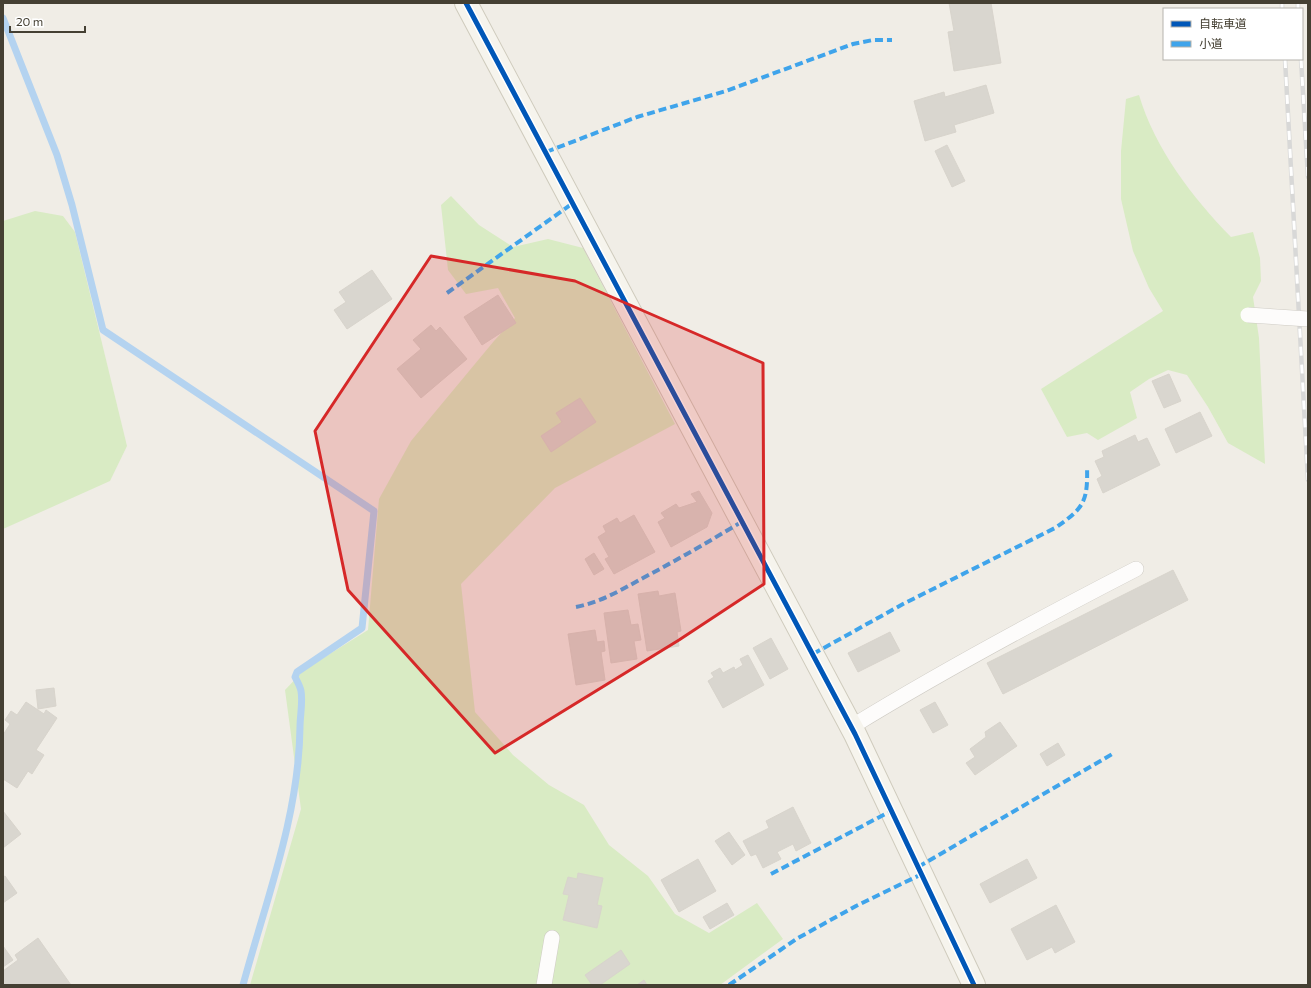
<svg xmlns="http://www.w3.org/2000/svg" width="1311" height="988" viewBox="0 0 1311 988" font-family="Commissioner,'Noto Sans JP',sans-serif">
	<rect width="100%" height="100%" fill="#f0ede6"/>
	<g fill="#d9ebc4">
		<path d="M 1139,95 C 1155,149 1192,197 1231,237 L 1253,232 L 1260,258 L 1261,281 L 1253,297 L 1259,338 L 1265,464 L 1228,443 L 1208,407 L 1187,375 L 1168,370 L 1149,379 L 1130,392 L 1137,418 L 1098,440 L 1087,433 L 1067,437 L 1041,389 L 1163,311 L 1149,288 L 1133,251 L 1121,199 L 1121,151 L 1126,99 Z"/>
		<polygon points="451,196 479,225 513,247 548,239 583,248 675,424 555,488 461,584 475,712 513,755 549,785 584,805 609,845 648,876 675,914 709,933 757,903 783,939 720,985 250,985 301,809 285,690 304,670 368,630 379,499 411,441 494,341 515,318 498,288 466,294 448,270 441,205"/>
		<polygon points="35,211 63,216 75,232 127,446 110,481 3,529 3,221"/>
	</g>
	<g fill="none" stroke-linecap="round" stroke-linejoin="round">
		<path stroke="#b4d3f0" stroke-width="7" d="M 3,18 L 57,155 L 72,205 L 103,330 L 374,511 L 362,628 L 297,672 L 295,677 C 297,681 300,686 301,691 C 303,702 300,716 300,727 C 299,816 266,900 243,985"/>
	</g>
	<g fill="#d9d6cf" stroke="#d8d4cc">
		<polygon points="949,3 991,3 1001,63 954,71 948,32 954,31"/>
		<polygon points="986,85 994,113 954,125 956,132 925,141 914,101 944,92 945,97"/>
		<polygon points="947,145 965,181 952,187 935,151"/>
		<polygon points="372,270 392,299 347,329 334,310 346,302 339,292"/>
		<polygon points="498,295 516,323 482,345 464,317"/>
		<polygon points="431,325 436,331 440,327 467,359 421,398 397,369 421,349 413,340"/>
		<polygon points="1169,374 1181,401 1164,408 1152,381"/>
		<polygon points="580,398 596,422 551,452 541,436 562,422 556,413"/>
		<polygon points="1200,412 1212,436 1176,453 1165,429"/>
		<polygon points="1135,435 1138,442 1147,438 1160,465 1103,493 1097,479 1102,476 1095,461 1104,457 1102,451"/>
		<polygon points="699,491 712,513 707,527 671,547 658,522 665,518 661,513 676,504 679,508 697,502 691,494"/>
		<polygon points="634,515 655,552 614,574 605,559 609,557 598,537 606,532 603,526 617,518 620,523"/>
		<polygon points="594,553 604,569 594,575 585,559"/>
		<polygon points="1173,570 1188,600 1003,694 987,663"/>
		<polygon points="658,591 659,596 675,593 681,631 677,632 679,646 647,651 638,594"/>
		<polygon points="628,610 631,625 638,624 641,640 634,641 637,659 611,663 604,613"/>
		<polygon points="595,630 597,642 604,641 605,651 601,652 605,680 576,685 568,634"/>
		<polygon points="890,632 900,651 858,672 848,653"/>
		<polygon points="771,638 788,669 770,679 753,648"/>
		<polygon points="748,655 764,685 723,708 708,681 714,677 711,673 720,668 723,673 734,667 735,670 743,665 740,659"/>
		<polygon points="54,688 56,706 38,709 36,690"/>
		<polygon points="26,702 44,714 46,710 57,718 36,750 44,755 32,774 28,771 17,788 3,779 3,735 10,724 5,720 11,711 17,715"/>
		<polygon points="935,702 948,725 933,733 920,710"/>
		<polygon points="1000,722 1017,746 975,775 966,763 975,757 970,749 986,737 985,732"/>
		<polygon points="1058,743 1065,755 1047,766 1040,754"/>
		<polygon points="793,807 811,843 796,851 793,844 777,852 781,859 763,868 756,854 751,856 743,841 769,828 766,821"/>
		<polygon points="3,811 21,834 3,848"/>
		<polygon points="729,832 745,855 732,865 715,841"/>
		<polygon points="698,859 716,891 679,912 661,880"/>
		<polygon points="1027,859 1037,878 990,903 980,884"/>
		<polygon points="578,873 603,878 597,905 602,906 597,928 563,920 569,895 563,894 568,877 577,879"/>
		<polygon points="5,876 17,893 3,903 3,877"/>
		<polygon points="727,903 734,915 710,929 703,917"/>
		<polygon points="1056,905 1075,942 1055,953 1052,947 1027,960 1011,929"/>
		<polygon points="38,938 71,985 3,985 3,971 18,960 15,955"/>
		<polygon points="3,946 13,960 3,967"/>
		<polygon points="621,950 630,964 600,985 592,985 585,975"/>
		<polygon points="644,980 647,985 637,985"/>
	</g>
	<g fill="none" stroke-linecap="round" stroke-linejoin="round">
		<g stroke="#cecbc4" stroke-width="16">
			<g id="lane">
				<path d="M 851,727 C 944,670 1039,619 1136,569"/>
				<polyline points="544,985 552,938"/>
			</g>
		</g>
		<g stroke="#cfcbbd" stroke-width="24">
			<polyline id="secondary" points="466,3 855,734 974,985"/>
		</g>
		<use href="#lane" stroke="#fdfcfb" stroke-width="15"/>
		<use href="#secondary" stroke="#f6f4ed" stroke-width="22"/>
		<g stroke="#d8d8d7" stroke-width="4.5">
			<g id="rail">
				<polyline points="1282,3 1282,9"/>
				<polyline points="1298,3 1298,9"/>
				<polyline points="1285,59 1308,480"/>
				<polyline points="1301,59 1308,177"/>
			</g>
		</g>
		<use href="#rail" stroke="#fff" stroke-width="3" stroke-dasharray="9" stroke-linecap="butt"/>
		<g stroke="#cecbc4" stroke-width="16" stroke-linecap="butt">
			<polyline id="lane-bridge" points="1248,315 1308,319"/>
		</g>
		<use href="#lane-bridge" stroke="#fdfcfb" stroke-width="15"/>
		<g stroke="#3fa4eb" stroke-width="4" stroke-dasharray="8 4" stroke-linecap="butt">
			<polyline points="546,152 637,117 726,91 853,44 873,40 892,40"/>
			<polyline points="447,293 573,203"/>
			<path d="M 576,607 C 601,602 621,590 643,578 C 677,560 710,541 743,521"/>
			<path d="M 813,654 L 903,604 L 1055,528 C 1084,508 1088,502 1087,466"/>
			<polyline points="918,867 1114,753"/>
			<polyline points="771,874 891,811"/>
			<polyline points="729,985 798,938 856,906 922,874"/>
		</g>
		<g stroke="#fff" stroke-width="8">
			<polyline id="cycleway" points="466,3 855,734 974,985"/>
		</g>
		<use href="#cycleway" stroke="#0057b8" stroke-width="5"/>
	</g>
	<path fill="#d62828" fill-opacity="0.2" stroke="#d62828" stroke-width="3" stroke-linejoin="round" d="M 431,256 L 575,281 L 763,363 L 764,584 L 679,640 L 495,753 L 348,590 L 315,431 Z"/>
	<rect width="1311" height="988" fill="none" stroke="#454033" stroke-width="8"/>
	<rect x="1163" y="8" width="140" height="52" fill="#ffffff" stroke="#b5b3ad"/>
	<rect x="1171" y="21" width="20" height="6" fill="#0057b8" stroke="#b5b3ad"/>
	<text x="1199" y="28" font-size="12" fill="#454033">自転車道</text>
	<rect x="1171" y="41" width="20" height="6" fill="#3fa4eb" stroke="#b5b3ad"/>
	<text x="1199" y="48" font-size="12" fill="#454033">小道</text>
	<path d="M10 26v6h75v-6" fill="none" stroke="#454033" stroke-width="2"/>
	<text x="16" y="26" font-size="12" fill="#454033" stroke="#ffffff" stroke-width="3" paint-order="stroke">20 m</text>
</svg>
